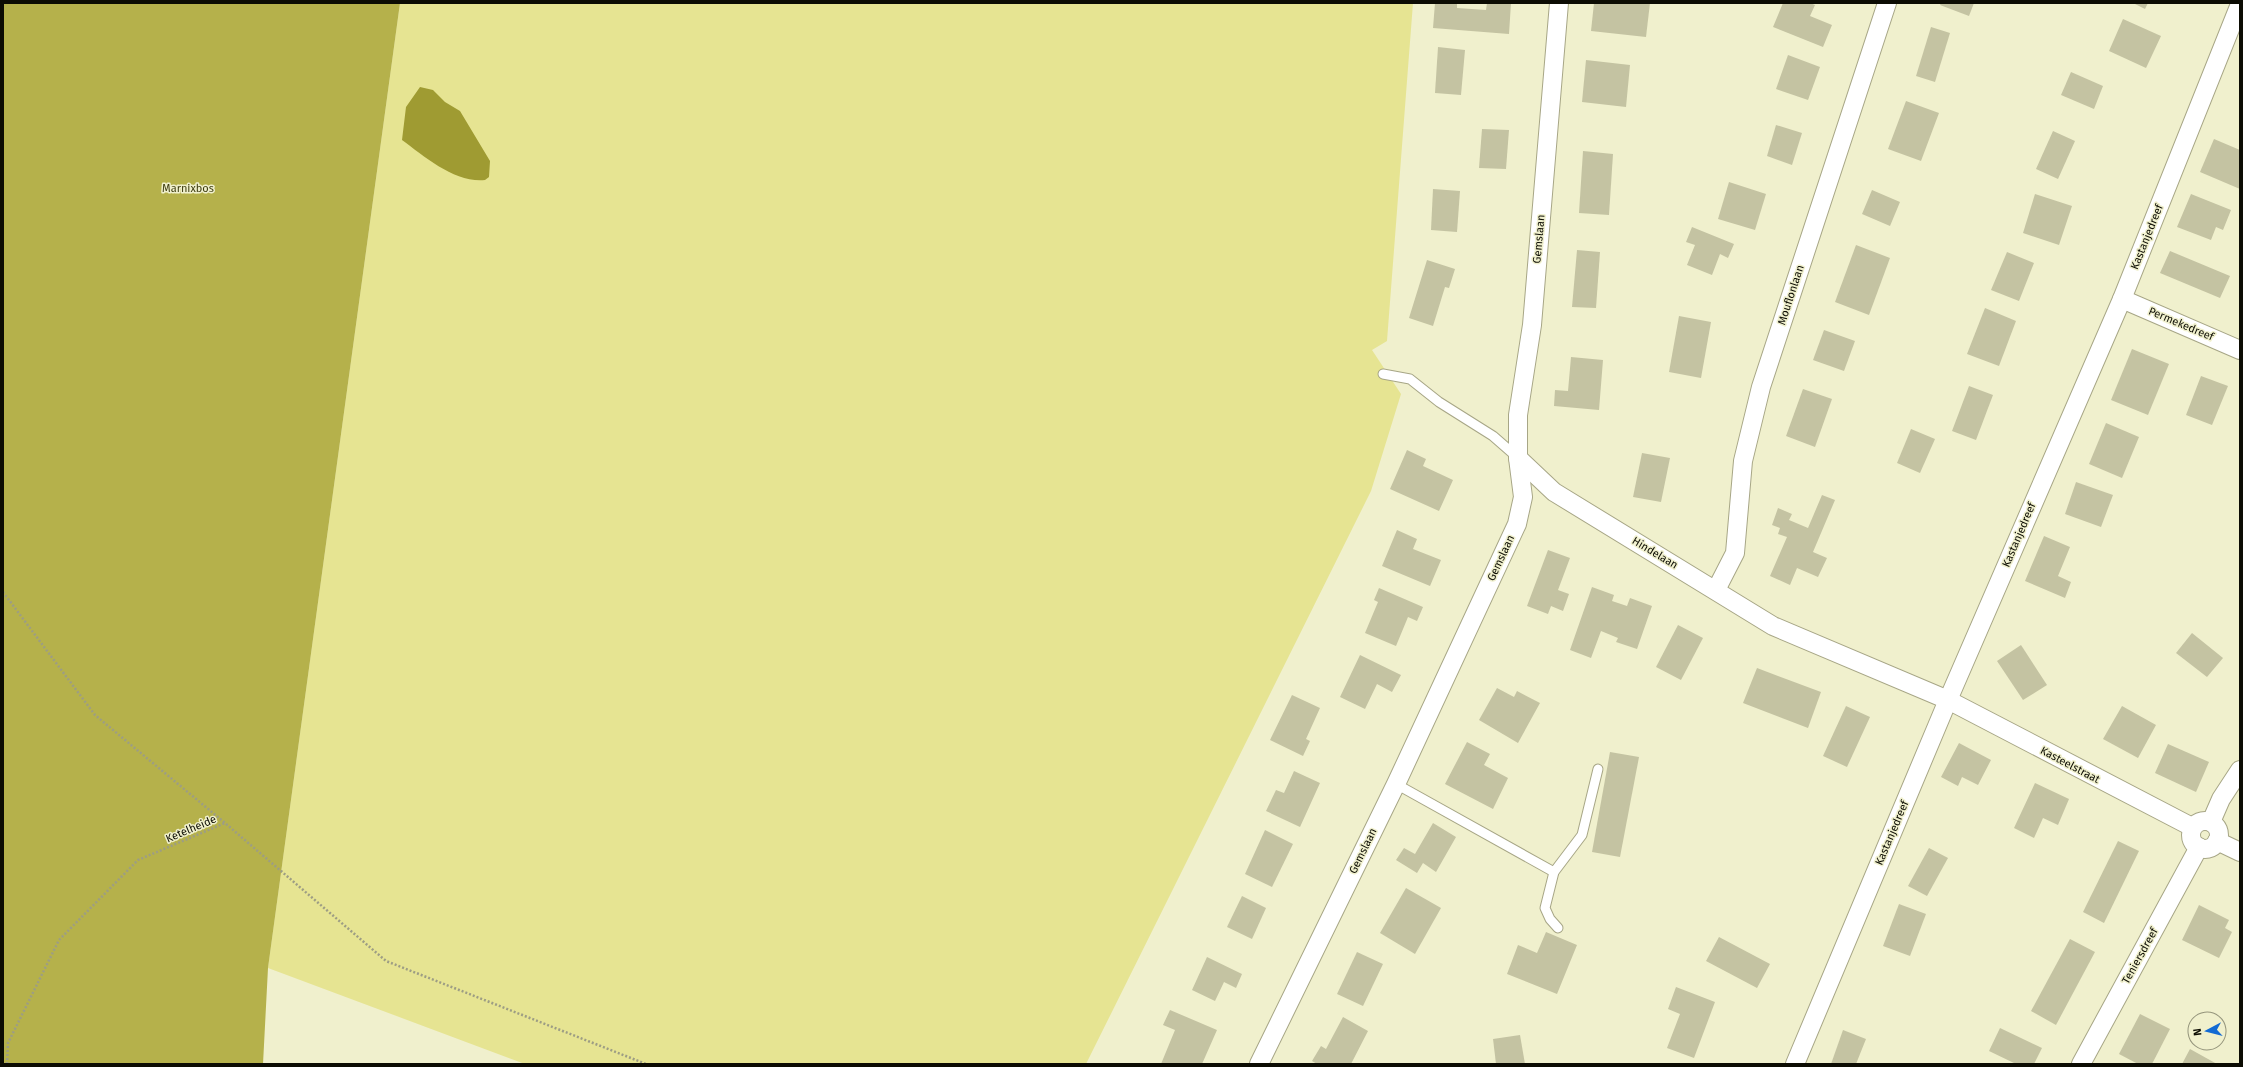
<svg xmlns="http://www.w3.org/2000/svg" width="2243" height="1067" viewBox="0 0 2243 1067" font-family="'Fira Sans',sans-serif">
	<rect width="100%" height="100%" fill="#f0f0cd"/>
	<polygon fill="#e6e492" points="400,3 1413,3 1387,341 1372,350 1401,394 1371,491 1086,1064 525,1064 268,968"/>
	<polygon fill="#b5b14b" points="3,3 400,3 268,968 263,1064 3,1064"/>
	<path fill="#9f9b32" d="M 420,87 L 433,90 L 445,102 L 460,111 L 490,161 L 489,177 L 485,180 C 455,183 425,157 402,140 L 406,107 Z"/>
	<g fill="#c4c3a2">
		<polygon points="1435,3 1457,3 1457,8 1486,10 1487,3 1511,3 1509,34 1433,28"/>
		<polygon points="1594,3 1650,3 1646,37 1591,31"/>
		<polygon points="1783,3 1810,3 1815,5 1810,16 1832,25 1823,47 1773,27"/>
		<polygon points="1941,3 1974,3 1969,16 1940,5"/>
		<polygon points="2133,3 2148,3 2145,9"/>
		<polygon points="2123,19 2161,36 2146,68 2109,51"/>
		<polygon points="1931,27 1950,33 1935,82 1916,76"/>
		<polygon points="1438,47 1465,50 1461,95 1435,93"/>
		<polygon points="1788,55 1820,67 1808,100 1776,89"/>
		<polygon points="1586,60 1630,65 1626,107 1582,102"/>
		<polygon points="2071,72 2103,86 2094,109 2061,95"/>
		<polygon points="1906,101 1939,113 1921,161 1888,149"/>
		<polygon points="1776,125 1802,133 1792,165 1767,156"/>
		<polygon points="1482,129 1509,130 1506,169 1479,168"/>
		<polygon points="2053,131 2075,141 2058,179 2036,169"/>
		<polygon points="2214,139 2240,150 2240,189 2200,172"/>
		<polygon points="1583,151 1613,154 1609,215 1579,213"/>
		<polygon points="1729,182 1766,194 1755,230 1718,219"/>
		<polygon points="1433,189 1460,191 1457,232 1431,230"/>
		<polygon points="1872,190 1900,202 1890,226 1862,214"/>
		<polygon points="2035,194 2072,206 2059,245 2023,233"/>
		<polygon points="2191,194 2231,210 2223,230 2216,227 2211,240 2177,227"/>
		<polygon points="1692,227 1734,244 1728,258 1720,254 1712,275 1687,265 1695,245 1686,242"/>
		<polygon points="1856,245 1890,258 1869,315 1835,302"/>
		<polygon points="1577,250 1600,252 1596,308 1572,307"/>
		<polygon points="2170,251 2230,276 2220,298 2160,273"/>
		<polygon points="2007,252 2034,263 2019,301 1991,290"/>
		<polygon points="1427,260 1455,269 1449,288 1445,287 1433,326 1409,318"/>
		<polygon points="1985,308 2016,321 1999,366 1967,354"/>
		<polygon points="1679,316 1711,322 1701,378 1669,372"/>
		<polygon points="1824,330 1855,341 1844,371 1813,360"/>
		<polygon points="2132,349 2169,364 2148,415 2111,400"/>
		<polygon points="1571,357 1603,360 1599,410 1554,406 1555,390 1568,391"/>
		<polygon points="2201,376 2228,386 2212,425 2186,415"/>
		<polygon points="1969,386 1993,395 1976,440 1952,431"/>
		<polygon points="1803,389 1832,399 1815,447 1786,436"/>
		<polygon points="2106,423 2139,437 2122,478 2089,464"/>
		<polygon points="1911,429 1935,439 1920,473 1897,463"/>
		<polygon points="1407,450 1426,459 1423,466 1453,480 1439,511 1390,489"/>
		<polygon points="1642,453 1670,458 1661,502 1633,497"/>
		<polygon points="2076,482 2113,495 2101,527 2065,514"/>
		<polygon points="1822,495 1835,500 1813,552 1827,558 1818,577 1797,568 1790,585 1770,576 1787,537 1778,534 1780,528 1772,525 1778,508 1792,514 1789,520 1808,528"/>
		<polygon points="1397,530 1417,539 1413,549 1441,560 1430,586 1382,566"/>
		<polygon points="2044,536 2070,547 2058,576 2071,582 2065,598 2025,581"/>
		<polygon points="1548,550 1570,558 1558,590 1569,594 1563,611 1551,606 1548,614 1527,606"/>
		<polygon points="1592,587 1614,595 1612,601 1627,606 1630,598 1652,606 1637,649 1616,642 1618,638 1601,631 1591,658 1570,650"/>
		<polygon points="1379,588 1423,607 1417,621 1408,617 1396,646 1365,633 1378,602 1374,600"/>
		<polygon points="1678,625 1703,638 1681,680 1656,667"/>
		<polygon points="2192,633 2223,658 2207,677 2176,653"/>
		<polygon points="2021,645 2047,685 2023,700 1997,661"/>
		<polygon points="1360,655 1401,675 1392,692 1377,684 1365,709 1340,697"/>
		<polygon points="1757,668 1821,692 1808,728 1743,703"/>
		<polygon points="1497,688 1514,697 1517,691 1540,703 1518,743 1479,720"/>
		<polygon points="1292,695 1320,708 1306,739 1310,741 1303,756 1270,740"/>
		<polygon points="1846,706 1870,717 1847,767 1823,756"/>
		<polygon points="2122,706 2156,725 2138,758 2103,739"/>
		<polygon points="1467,742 1490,754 1484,765 1508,778 1493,809 1445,784"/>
		<polygon points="1959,743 1991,760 1978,785 1962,777 1958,786 1941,777"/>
		<polygon points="2168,744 2209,762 2196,792 2155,773"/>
		<polygon points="1610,752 1639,757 1620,857 1592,852"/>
		<polygon points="1294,771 1320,783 1300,827 1266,811 1276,790 1284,793"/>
		<polygon points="2035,783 2069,799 2058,825 2043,818 2034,838 2014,828"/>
		<polygon points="1433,823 1456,837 1436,872 1423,863 1417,873 1396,860 1404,848 1415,854"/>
		<polygon points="1265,830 1293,844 1272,887 1245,874"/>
		<polygon points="2118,841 2139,851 2104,923 2083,912"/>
		<polygon points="1929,848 1948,858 1927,896 1908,886"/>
		<polygon points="1406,888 1441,908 1415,954 1380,933"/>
		<polygon points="1242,896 1266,908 1252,939 1227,927"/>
		<polygon points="1899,904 1926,914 1910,956 1883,946"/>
		<polygon points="2199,905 2229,920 2225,928 2232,932 2219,958 2182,940"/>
		<polygon points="1546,932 1577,945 1557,994 1507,974 1518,945 1537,953"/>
		<polygon points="1719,937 1770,964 1757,988 1706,961"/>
		<polygon points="2070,939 2095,952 2056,1025 2031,1011"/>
		<polygon points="1357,952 1383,964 1363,1006 1337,994"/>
		<polygon points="1207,957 1242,974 1236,988 1224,982 1215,1001 1192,990"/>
		<polygon points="1676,987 1715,1002 1694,1058 1667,1048 1680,1014 1668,1009"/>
		<polygon points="1170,1010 1217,1030 1202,1064 1161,1064 1175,1030 1163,1025"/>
		<polygon points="2140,1014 2170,1029 2152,1064 2138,1064 2119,1054"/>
		<polygon points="1343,1017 1368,1031 1351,1064 1317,1064 1312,1061 1321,1046 1326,1049"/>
		<polygon points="2000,1028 2042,1048 2034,1064 2016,1064 1989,1051"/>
		<polygon points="1843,1030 1866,1039 1856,1064 1831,1064"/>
		<polygon points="1520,1035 1525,1064 1496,1064 1493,1039"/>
		<polygon points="2190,1049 2217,1064 2182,1064"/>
	</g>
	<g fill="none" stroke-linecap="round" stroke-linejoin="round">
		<g stroke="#a7a686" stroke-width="11">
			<g id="service">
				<polyline points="1383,374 1410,379 1439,402 1493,436 1517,457"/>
				<polyline points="1396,784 1554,872"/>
				<polyline points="1558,928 1550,919 1545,908 1554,872 1582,835 1598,769"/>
			</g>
		</g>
		<g stroke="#a7a686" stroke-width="20">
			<g id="minor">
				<polyline points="2122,299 2240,350"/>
				<polyline points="1518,458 1554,492 1773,626 1948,700 2192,827"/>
				<polyline points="1716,590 1735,553 1743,461 1761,387 1887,3"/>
				<circle cx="2205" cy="835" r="14"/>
				<polyline points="2211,822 2221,799 2240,770"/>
				<polyline points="2217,841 2240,852"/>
				<polyline points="1259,1064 1396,784 1517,524 1523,497 1518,458 1518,415 1532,325 1559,3"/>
				<polyline points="1795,1064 1948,700 2122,299 2240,4"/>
				<polyline points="2081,1064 2199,847"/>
			</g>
		</g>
		<g stroke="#9d9d84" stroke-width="2.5" stroke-dasharray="2 2" stroke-linecap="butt">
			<polyline points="3,592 95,715 225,823 386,961 646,1064"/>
			<polyline points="7,1064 8,1043 59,940 138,860 225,823"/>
		</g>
		<use href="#service" stroke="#fff" stroke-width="9"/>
		<use href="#minor" stroke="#fff" stroke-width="18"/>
	</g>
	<g text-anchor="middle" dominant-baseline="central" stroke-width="3" stroke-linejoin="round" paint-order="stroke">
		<g font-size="11" fill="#3c3b0f" stroke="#f0f0cd">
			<text x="188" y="188">Marnixbos</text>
		</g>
		<g font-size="11" fill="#0c0c03" stroke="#f0f0cd">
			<text transform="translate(2147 237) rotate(-68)">Kastanjedreef</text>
			<text transform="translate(1539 239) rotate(-85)">Gemslaan</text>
			<text transform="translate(1791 295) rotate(-72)">Mouflonlaan</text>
			<text transform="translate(2181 324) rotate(23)">Permekedreef</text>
			<text transform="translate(2019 535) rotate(-67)">Kastanjedreef</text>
			<text transform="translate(1655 553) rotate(31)">Hindelaan</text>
			<text transform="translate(1501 558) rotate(-65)">Gemslaan</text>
			<text transform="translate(2070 765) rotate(28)">Kasteelstraat</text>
			<text transform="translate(191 829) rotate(-23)">Ketelheide</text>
			<text transform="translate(1892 833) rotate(-67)">Kastanjedreef</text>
			<text transform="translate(1363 851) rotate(-64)">Gemslaan</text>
			<text transform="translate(2140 956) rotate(-61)">Teniersdreef</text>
		</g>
	</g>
	<rect width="2243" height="1067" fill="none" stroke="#0c0c03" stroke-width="8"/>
	<g transform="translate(2207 1031) rotate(263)"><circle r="19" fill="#f0f0cd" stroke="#95957c"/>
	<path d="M0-3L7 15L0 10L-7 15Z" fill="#126ad3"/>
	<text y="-6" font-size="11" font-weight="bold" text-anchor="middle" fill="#0c0c03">N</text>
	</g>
</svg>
